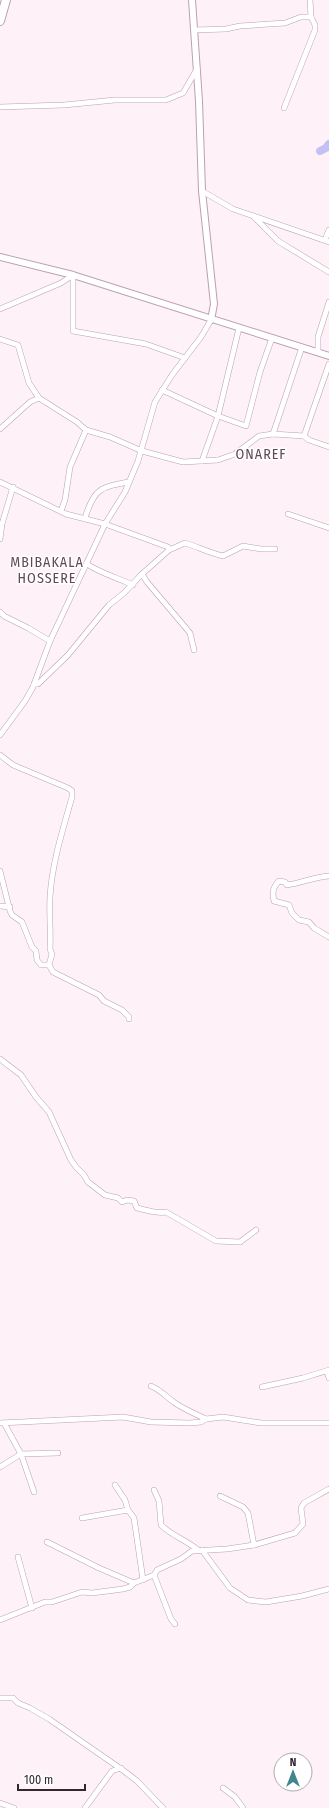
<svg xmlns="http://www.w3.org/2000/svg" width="329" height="1808" viewBox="0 0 329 1808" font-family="'Fira Sans Condensed',sans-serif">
	<rect width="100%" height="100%" fill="#fef1f8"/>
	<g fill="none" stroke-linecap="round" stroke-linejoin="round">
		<polyline stroke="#c3c0f3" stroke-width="8" points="320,151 326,148 329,144"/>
		<g stroke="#bda0b1" stroke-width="6">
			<g id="minor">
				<polyline points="194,30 226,29 240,26 285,23 301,17 311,17"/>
				<polyline points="0,107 64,105 115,100 166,100 183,93 197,69"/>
				<polyline points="284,108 315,30 315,25 311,17 310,0"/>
				<polyline points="202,191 233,209 329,242"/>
				<polyline points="253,216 278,241 329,272"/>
				<polyline points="325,240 329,230"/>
				<polyline points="73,275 73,331 146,344 185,358"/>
				<polyline points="0,309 61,283 73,275"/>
				<polyline points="0,339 18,345 29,383 39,398 77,422 86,430 110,437 142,451 183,462 218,460 235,454 259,436 273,434 304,436 309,440 329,447"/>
				<polyline points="318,352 318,337 329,302"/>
				<polyline points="162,390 218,416 246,426 260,372 272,338"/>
				<polyline points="0,429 30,402 39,398"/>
				<polyline points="273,434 302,347"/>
				<polyline points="304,436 329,364"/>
				<polyline points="202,461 218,416 239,328"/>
				<polyline points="0,482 66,514 105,524 168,547 169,550 142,574 124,593 109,605 68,655 38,684 34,684"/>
				<polyline points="61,511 65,500 70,467 86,430"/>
				<polyline points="288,514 329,528"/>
				<path d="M 85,518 C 94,489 100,487 129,482"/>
				<polyline points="0,539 2,524 13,487"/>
				<path d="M 169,550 L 185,543 C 198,547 210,553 223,556 L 243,546 L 261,549 L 275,549"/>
				<path d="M 87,564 C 100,573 118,578 133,585"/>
				<polyline points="142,574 147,582 185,627 190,633 194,650"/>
				<polyline points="0,612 4,616 28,628 50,641"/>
				<polyline points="0,735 25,701 33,687 50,641 105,524 125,492 138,461 155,402 172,375 201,337 211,320"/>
				<path d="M 0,755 L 13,765 L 68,788 L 72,791 L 72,797 C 63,829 52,863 50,897 C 49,914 51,932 50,949 L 52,954 L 49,965"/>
				<polyline points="0,871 10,911 12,915 22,922 32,947 36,951 37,960 41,965 49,965 53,972 99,995 104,1001 122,1010 129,1017 129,1019"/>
				<path d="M 329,876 C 314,877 301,883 287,885 L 285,882 L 279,881 C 273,887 272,892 274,901 L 289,905 L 292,913 L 299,920 L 309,922 L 314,928 L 329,937"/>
				<polyline points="0,906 10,907"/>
				<path d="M 0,1059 L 21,1075 L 36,1097 L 49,1112 L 71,1160 L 76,1167 L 84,1175 L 88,1182 L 105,1195 L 118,1198 L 122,1202 L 127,1200 L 134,1201 L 137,1208 C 147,1210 157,1214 166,1212 L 216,1241 L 240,1242 L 256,1230"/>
				<polyline points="327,1371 329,1378"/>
				<path d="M 151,1386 C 161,1390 166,1397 175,1403 C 184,1409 195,1414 206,1419"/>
				<polyline points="262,1387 303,1378 329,1370"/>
				<polyline points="0,1423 123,1417 151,1422 190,1423 201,1422 206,1419 223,1417 261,1423 329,1423"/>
				<polyline points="4,1423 21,1454 34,1492"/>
				<polyline points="0,1467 21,1454 58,1453"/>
				<polyline points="115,1485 125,1500 128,1510"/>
				<path d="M 154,1490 L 159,1501 L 161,1525 C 172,1536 186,1540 198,1550"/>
				<polyline points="220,1496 243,1507 248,1513 254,1545"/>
				<polyline points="82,1518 128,1510 134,1518 143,1580"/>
				<polyline points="47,1542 99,1568 134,1583"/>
				<polyline points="202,1550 230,1588 248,1600 266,1602 302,1596 329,1589"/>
				<polyline points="18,1557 32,1608"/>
				<polyline points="154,1575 171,1619 175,1624"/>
				<polyline points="0,1620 45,1602 52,1602 82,1592 92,1593 123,1589 130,1587 134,1583 154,1575 157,1570 181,1559 192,1551 227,1549 254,1545 295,1533 303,1524 301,1508 304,1503 329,1489"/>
				<polyline points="0,1698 13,1698 18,1703 30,1708 49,1719 124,1771 137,1781 163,1808"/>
				<polyline points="223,1788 235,1797 243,1808"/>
				<polyline points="0,1803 14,1808"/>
				<polyline points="85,1808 112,1771 121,1768"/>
			</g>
		</g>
		<g stroke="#bda0b1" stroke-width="8">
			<g id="tertiary">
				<polyline points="192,0 199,101 202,191 214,304 211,320"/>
				<polyline points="0,257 73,275 329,356"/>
			</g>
		</g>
		<g stroke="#bda0b1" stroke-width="10">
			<polyline id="trunk" points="0,21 6,0"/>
		</g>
		<use href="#minor" stroke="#fff" stroke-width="5"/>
		<use href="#tertiary" stroke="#fff" stroke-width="6"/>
		<use href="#trunk" stroke="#fff" stroke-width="8"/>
	</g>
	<g text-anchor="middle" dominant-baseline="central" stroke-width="3" stroke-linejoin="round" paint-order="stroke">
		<g font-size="14" letter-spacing="1" fill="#614757" stroke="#fff">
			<text x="261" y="454">ONAREF</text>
			<text x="47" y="562">MBIBAKALA<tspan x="47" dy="16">HOSSERE</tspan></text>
		</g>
	</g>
	<g transform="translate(293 1772)"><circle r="19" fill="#ffffff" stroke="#ada9ab"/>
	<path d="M0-3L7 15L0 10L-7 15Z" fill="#3f868f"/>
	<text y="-6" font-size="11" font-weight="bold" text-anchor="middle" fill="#32272e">N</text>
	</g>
	<path d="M18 1784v6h67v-6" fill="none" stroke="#32272e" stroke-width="2"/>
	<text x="24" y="1784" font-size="12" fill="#32272e" stroke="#ffffff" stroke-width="3" paint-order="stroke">100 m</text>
</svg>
